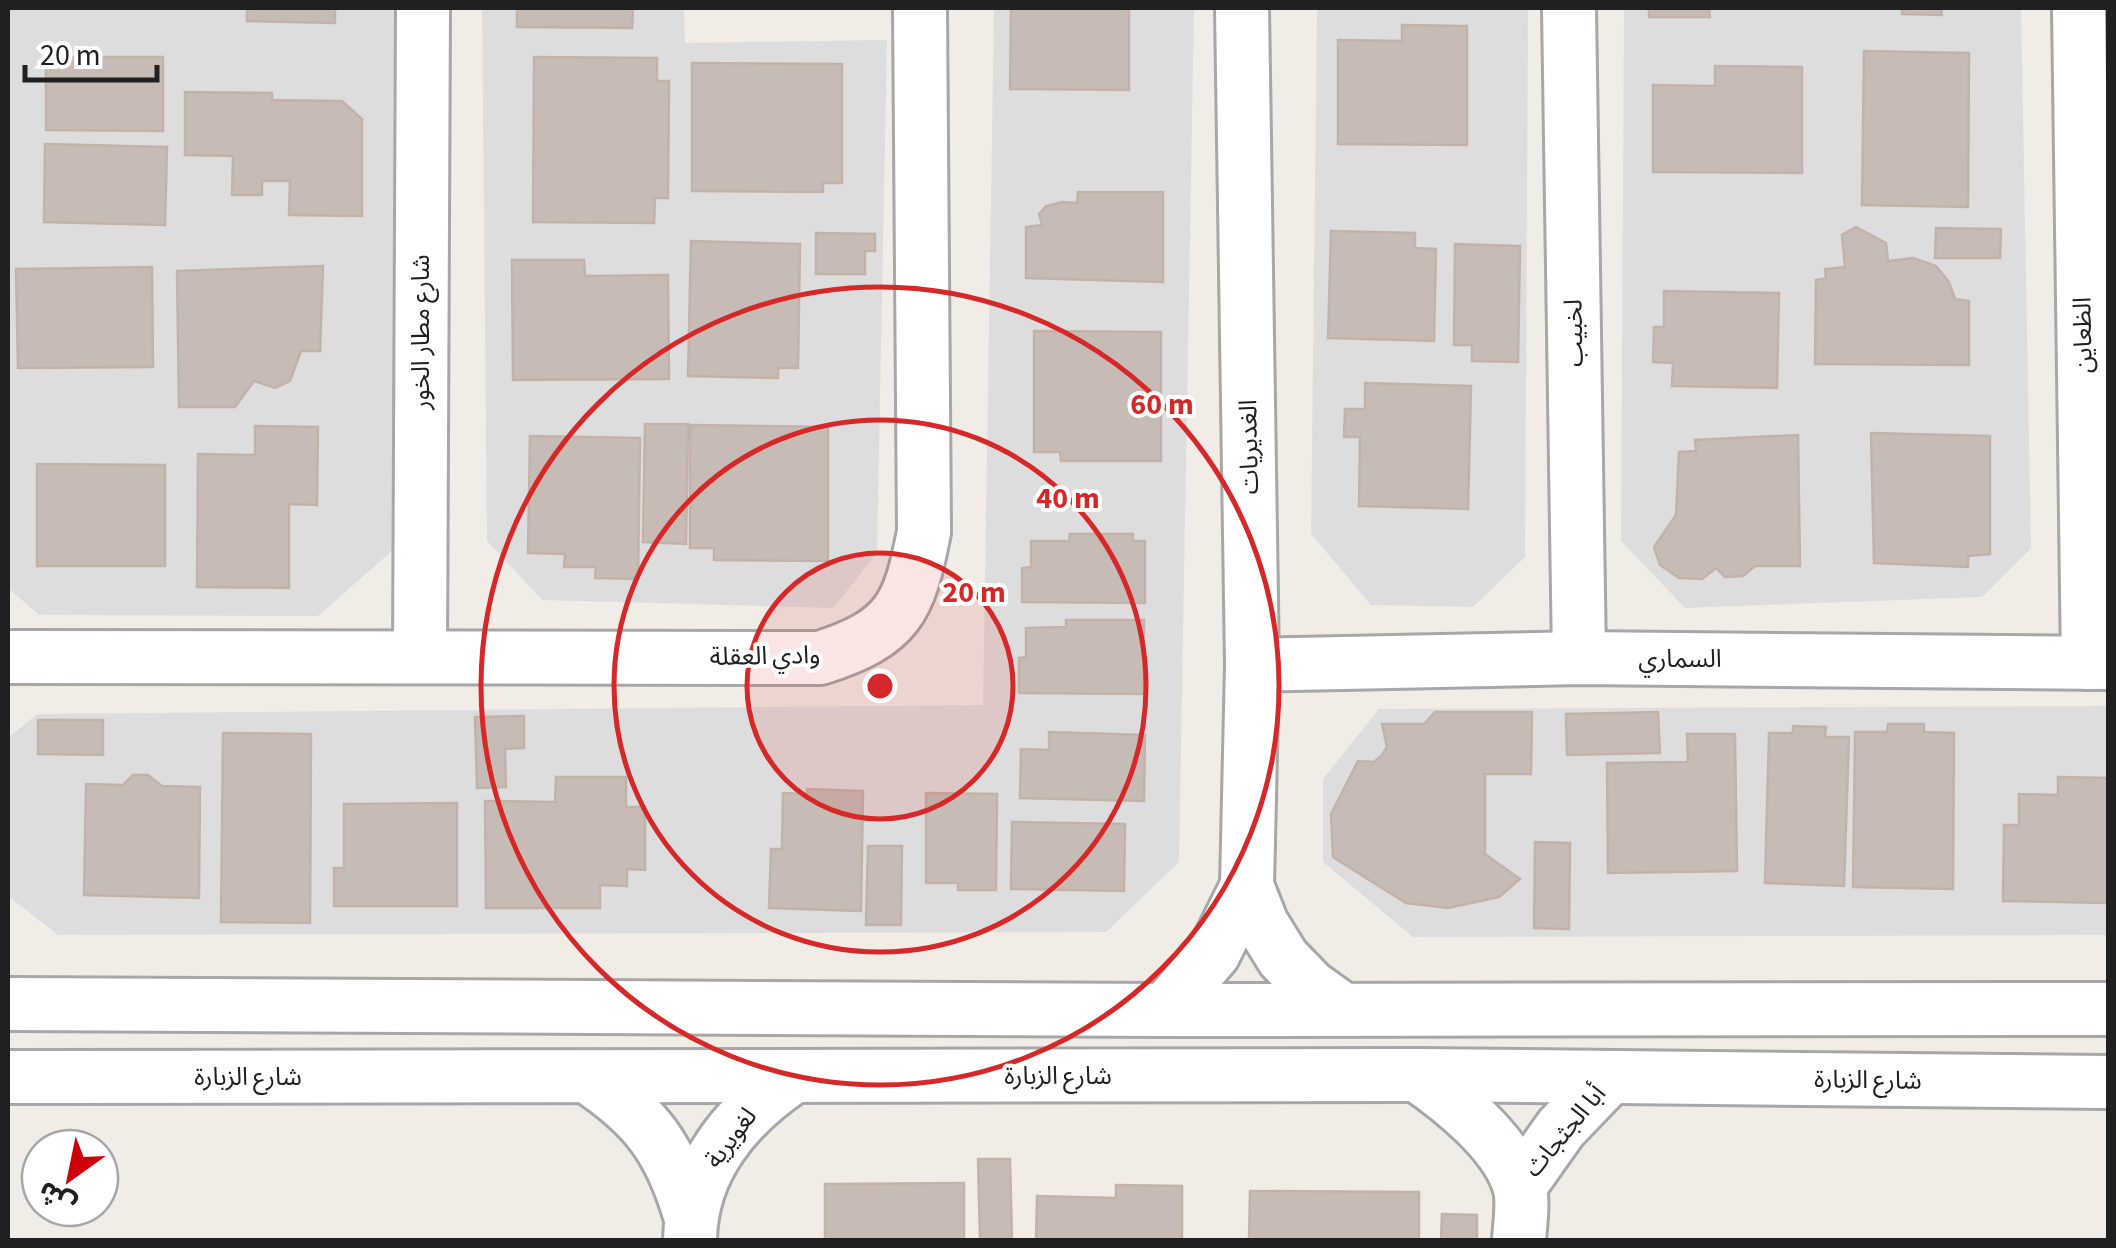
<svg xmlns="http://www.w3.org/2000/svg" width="2116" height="1248" viewBox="0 0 2116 1248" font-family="'Source Sans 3','Noto Sans Arabic',sans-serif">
	<rect width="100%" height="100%" fill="#f1ede6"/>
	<g fill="#dedddd">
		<polygon points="8,8 397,8 393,550 318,616 39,615 8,588"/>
		<polygon points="482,8 684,8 685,43 887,40 877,553 833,608 542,600 487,541"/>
		<polygon points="994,8 1194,8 1179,862 1106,932 58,935 8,896 8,738 37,714 983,705"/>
		<polygon points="1317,8 1528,8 1525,557 1473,607 1371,605 1311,534"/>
		<polygon points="1624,8 2021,8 2031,548 1982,597 1685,608 1621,541"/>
		<polygon points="2108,706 2108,935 1413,937 1323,862 1323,779 1379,709"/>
	</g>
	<g fill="#c6bcb5" stroke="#c3b2a8" stroke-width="2.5">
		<polygon points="247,8 335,8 335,23 247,21"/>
		<polygon points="517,8 633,8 632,28 517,27"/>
		<polygon points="1011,8 1129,8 1129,90 1010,89"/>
		<polygon points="1649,8 1709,8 1710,17 1649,17"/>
		<polygon points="1902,8 1941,8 1942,15 1902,14"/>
		<polygon points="1402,25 1467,26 1467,145 1338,144 1338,40 1402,41"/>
		<polygon points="1864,51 1969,53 1968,207 1862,205"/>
		<polygon points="46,57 163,57 163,131 46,130"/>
		<polygon points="534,57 657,58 657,81 669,81 668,198 655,198 654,223 533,222"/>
		<polygon points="692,63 842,64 842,183 823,183 823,192 692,191"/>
		<polygon points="1715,66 1802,67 1802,173 1653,172 1653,85 1715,86"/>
		<polygon points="185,92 272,93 272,100 342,101 362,119 362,216 289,215 290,181 262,181 262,195 232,195 233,156 185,155"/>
		<polygon points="45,144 167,147 165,225 44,222"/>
		<polygon points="1078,192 1163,192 1163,282 1026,278 1026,227 1042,225 1039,214 1046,206 1062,202 1077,203"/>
		<polygon points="1856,227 1886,243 1888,261 1913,258 1936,266 1949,282 1955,299 1969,301 1969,365 1815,364 1816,280 1826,278 1825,269 1845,267 1842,235"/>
		<polygon points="1936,228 2001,229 2000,258 1935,258"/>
		<polygon points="1331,231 1415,233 1415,248 1436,249 1434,341 1328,338"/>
		<polygon points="816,233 875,234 875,251 865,251 865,274 816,274"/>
		<polygon points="691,241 800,244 798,368 778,368 778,378 688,376"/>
		<polygon points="1455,244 1520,246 1518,362 1472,361 1472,345 1454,345"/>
		<polygon points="512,260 584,260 585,276 668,275 669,379 513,380"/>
		<polygon points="323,266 320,351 301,351 290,381 275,388 254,381 235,407 179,407 177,271"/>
		<polygon points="152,267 153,367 18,368 16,269"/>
		<polygon points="1664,291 1779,293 1777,388 1672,386 1673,363 1653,362 1654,327 1664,327"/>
		<polygon points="1034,331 1161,332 1161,461 1061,461 1060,452 1034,452"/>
		<polygon points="1365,383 1471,386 1468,509 1359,506 1360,437 1344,437 1345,409 1365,409"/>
		<polygon points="645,424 688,424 686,544 643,542"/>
		<polygon points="690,425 828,427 828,561 714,560 714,548 690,548"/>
		<polygon points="255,426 318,427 317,505 289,504 289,588 197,587 198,454 255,455"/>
		<polygon points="1871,433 1990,436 1990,554 1968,556 1968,567 1874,563"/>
		<polygon points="1798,435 1800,566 1755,566 1743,576 1725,577 1716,568 1702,579 1679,578 1660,565 1654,547 1676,515 1679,452 1696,451 1695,440"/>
		<polygon points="530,436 640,438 638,579 595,578 596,567 564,567 565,554 528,553"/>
		<polygon points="37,464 165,465 165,566 37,566"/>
		<polygon points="1070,534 1133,534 1133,541 1145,541 1145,603 1022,602 1022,568 1031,567 1031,541 1069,541"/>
		<polygon points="1066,620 1144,620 1144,694 1019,693 1019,658 1026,657 1026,628 1066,627"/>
		<polygon points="1435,712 1532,712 1531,774 1485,774 1485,854 1520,879 1499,897 1448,908 1406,903 1333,857 1331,814 1358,761 1374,762 1382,755 1387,747 1382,724 1424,724"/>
		<polygon points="1658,712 1660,753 1567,755 1566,714"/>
		<polygon points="524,716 524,748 505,749 506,787 477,788 475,717"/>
		<polygon points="38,720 103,720 103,755 38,754"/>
		<polygon points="1888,724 1924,724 1924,732 1954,733 1953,889 1853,887 1855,732 1887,732"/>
		<polygon points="1793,726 1826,727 1825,737 1849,737 1844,886 1765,883 1769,733 1793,733"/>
		<polygon points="1049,732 1145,735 1144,801 1020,798 1021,749 1049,750"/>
		<polygon points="223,733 311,734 310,923 221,922"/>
		<polygon points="1687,734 1735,734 1737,871 1608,873 1607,763 1688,762"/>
		<polygon points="133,775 148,775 162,786 200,787 199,898 84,895 86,784 123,785"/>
		<polygon points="556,777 626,777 626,807 645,807 645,870 627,869 627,886 600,885 600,908 486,908 485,801 555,802"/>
		<polygon points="2058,777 2108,778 2108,903 2003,901 2004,825 2019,825 2019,794 2058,795"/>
		<polygon points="807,789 863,791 861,911 769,908 771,849 782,849 783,793 807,794"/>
		<polygon points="926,793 997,794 996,890 958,890 958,883 926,883"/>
		<polygon points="457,803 457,906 334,906 334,868 344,868 344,804"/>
		<polygon points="1012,822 1125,824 1124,891 1011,889"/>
		<polygon points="1535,842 1570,843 1569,929 1534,928"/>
		<polygon points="868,846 902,846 901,925 866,925"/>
		<polygon points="978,1159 1010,1159 1012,1240 980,1240"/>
		<polygon points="964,1183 964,1240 825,1240 825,1184"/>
		<polygon points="1116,1185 1182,1186 1182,1240 1036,1240 1037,1196 1116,1198"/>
		<polygon points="1250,1191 1419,1192 1419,1240 1249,1240"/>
		<polygon points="1442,1214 1477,1215 1477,1240 1441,1240"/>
	</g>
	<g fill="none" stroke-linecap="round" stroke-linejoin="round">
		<g stroke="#a7a7a7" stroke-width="58">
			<g id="minor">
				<polyline points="1242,8 1252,665 1247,886 1262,924 1283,958 1310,986 1342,1009"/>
				<polyline points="1569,8 1579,658"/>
				<polyline points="2079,8 2088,663"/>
				<polyline points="420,656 423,8"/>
				<path d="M 8,657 L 820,658 C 898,633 909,609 924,532 L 920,8"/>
				<polyline points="1252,665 1579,658 2108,663"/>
				<polyline points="8,1004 1165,1010 2108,1009"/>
				<polyline points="1165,1010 1214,953 1247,886"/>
				<path d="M 1417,1075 C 1452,1099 1506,1142 1519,1185 C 1524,1200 1520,1224 1519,1240"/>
				<polyline points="8,1077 1417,1075 2108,1082"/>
				<path d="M 588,1077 C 646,1116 670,1148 690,1215"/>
				<polyline points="1520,1186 1561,1128 1610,1077"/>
				<path d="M 690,1240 C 691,1169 736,1115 793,1077"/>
			</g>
		</g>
		<use href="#minor" stroke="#fff" stroke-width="52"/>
	</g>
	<circle cx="880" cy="686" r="133" fill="#d62828" fill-opacity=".12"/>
	<g fill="none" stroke="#d62828" stroke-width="5">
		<circle cx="880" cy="686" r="133"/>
		<circle cx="880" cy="686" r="266"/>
		<circle cx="880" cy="686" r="399"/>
	</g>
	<g text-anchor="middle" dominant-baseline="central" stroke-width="8" stroke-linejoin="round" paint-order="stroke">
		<g font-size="25" fill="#202020" stroke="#fff">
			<text transform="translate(421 332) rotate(-90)">شارع مطار الخور</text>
			<text transform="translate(1574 333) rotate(-91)">لخبيب</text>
			<text transform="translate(2083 335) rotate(-91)">الظعاين</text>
			<text transform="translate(1249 447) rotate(-91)">الغديريات</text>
			<text transform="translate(765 656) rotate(-1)">وادي العقلة</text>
			<text x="1680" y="659">السماري</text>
			<text x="1058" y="1076">شارع الزبارة</text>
			<text x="248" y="1077">شارع الزبارة</text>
			<text transform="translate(1868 1080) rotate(1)">شارع الزبارة</text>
			<text transform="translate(1565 1131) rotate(-50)">أبا الجثجاث</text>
			<text transform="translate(731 1138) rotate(-53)">لغويرية</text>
		</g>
	</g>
	<circle cx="880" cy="686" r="15" fill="#d62828" stroke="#fff" stroke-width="5"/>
	<g font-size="30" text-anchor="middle" font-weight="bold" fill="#d62828" stroke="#fff" stroke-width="8" stroke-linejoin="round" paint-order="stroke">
		<text x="1162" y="414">60 m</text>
		<text x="1068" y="508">40 m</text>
		<text x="974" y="602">20 m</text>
	</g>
	<rect width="2116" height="1248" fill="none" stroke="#202020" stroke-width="20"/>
	<g transform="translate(70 1178) rotate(213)"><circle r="48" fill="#ffffff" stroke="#a6a6a6" stroke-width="2.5"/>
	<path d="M0-8L18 38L0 25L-18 38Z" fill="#d0000b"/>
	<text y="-15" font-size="28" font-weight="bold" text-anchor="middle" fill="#202020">ش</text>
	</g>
	<path d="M25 65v15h132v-15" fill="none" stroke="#202020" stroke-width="5"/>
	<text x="40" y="65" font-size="30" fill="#202020" stroke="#ffffff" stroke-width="8" paint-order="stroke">20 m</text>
</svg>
